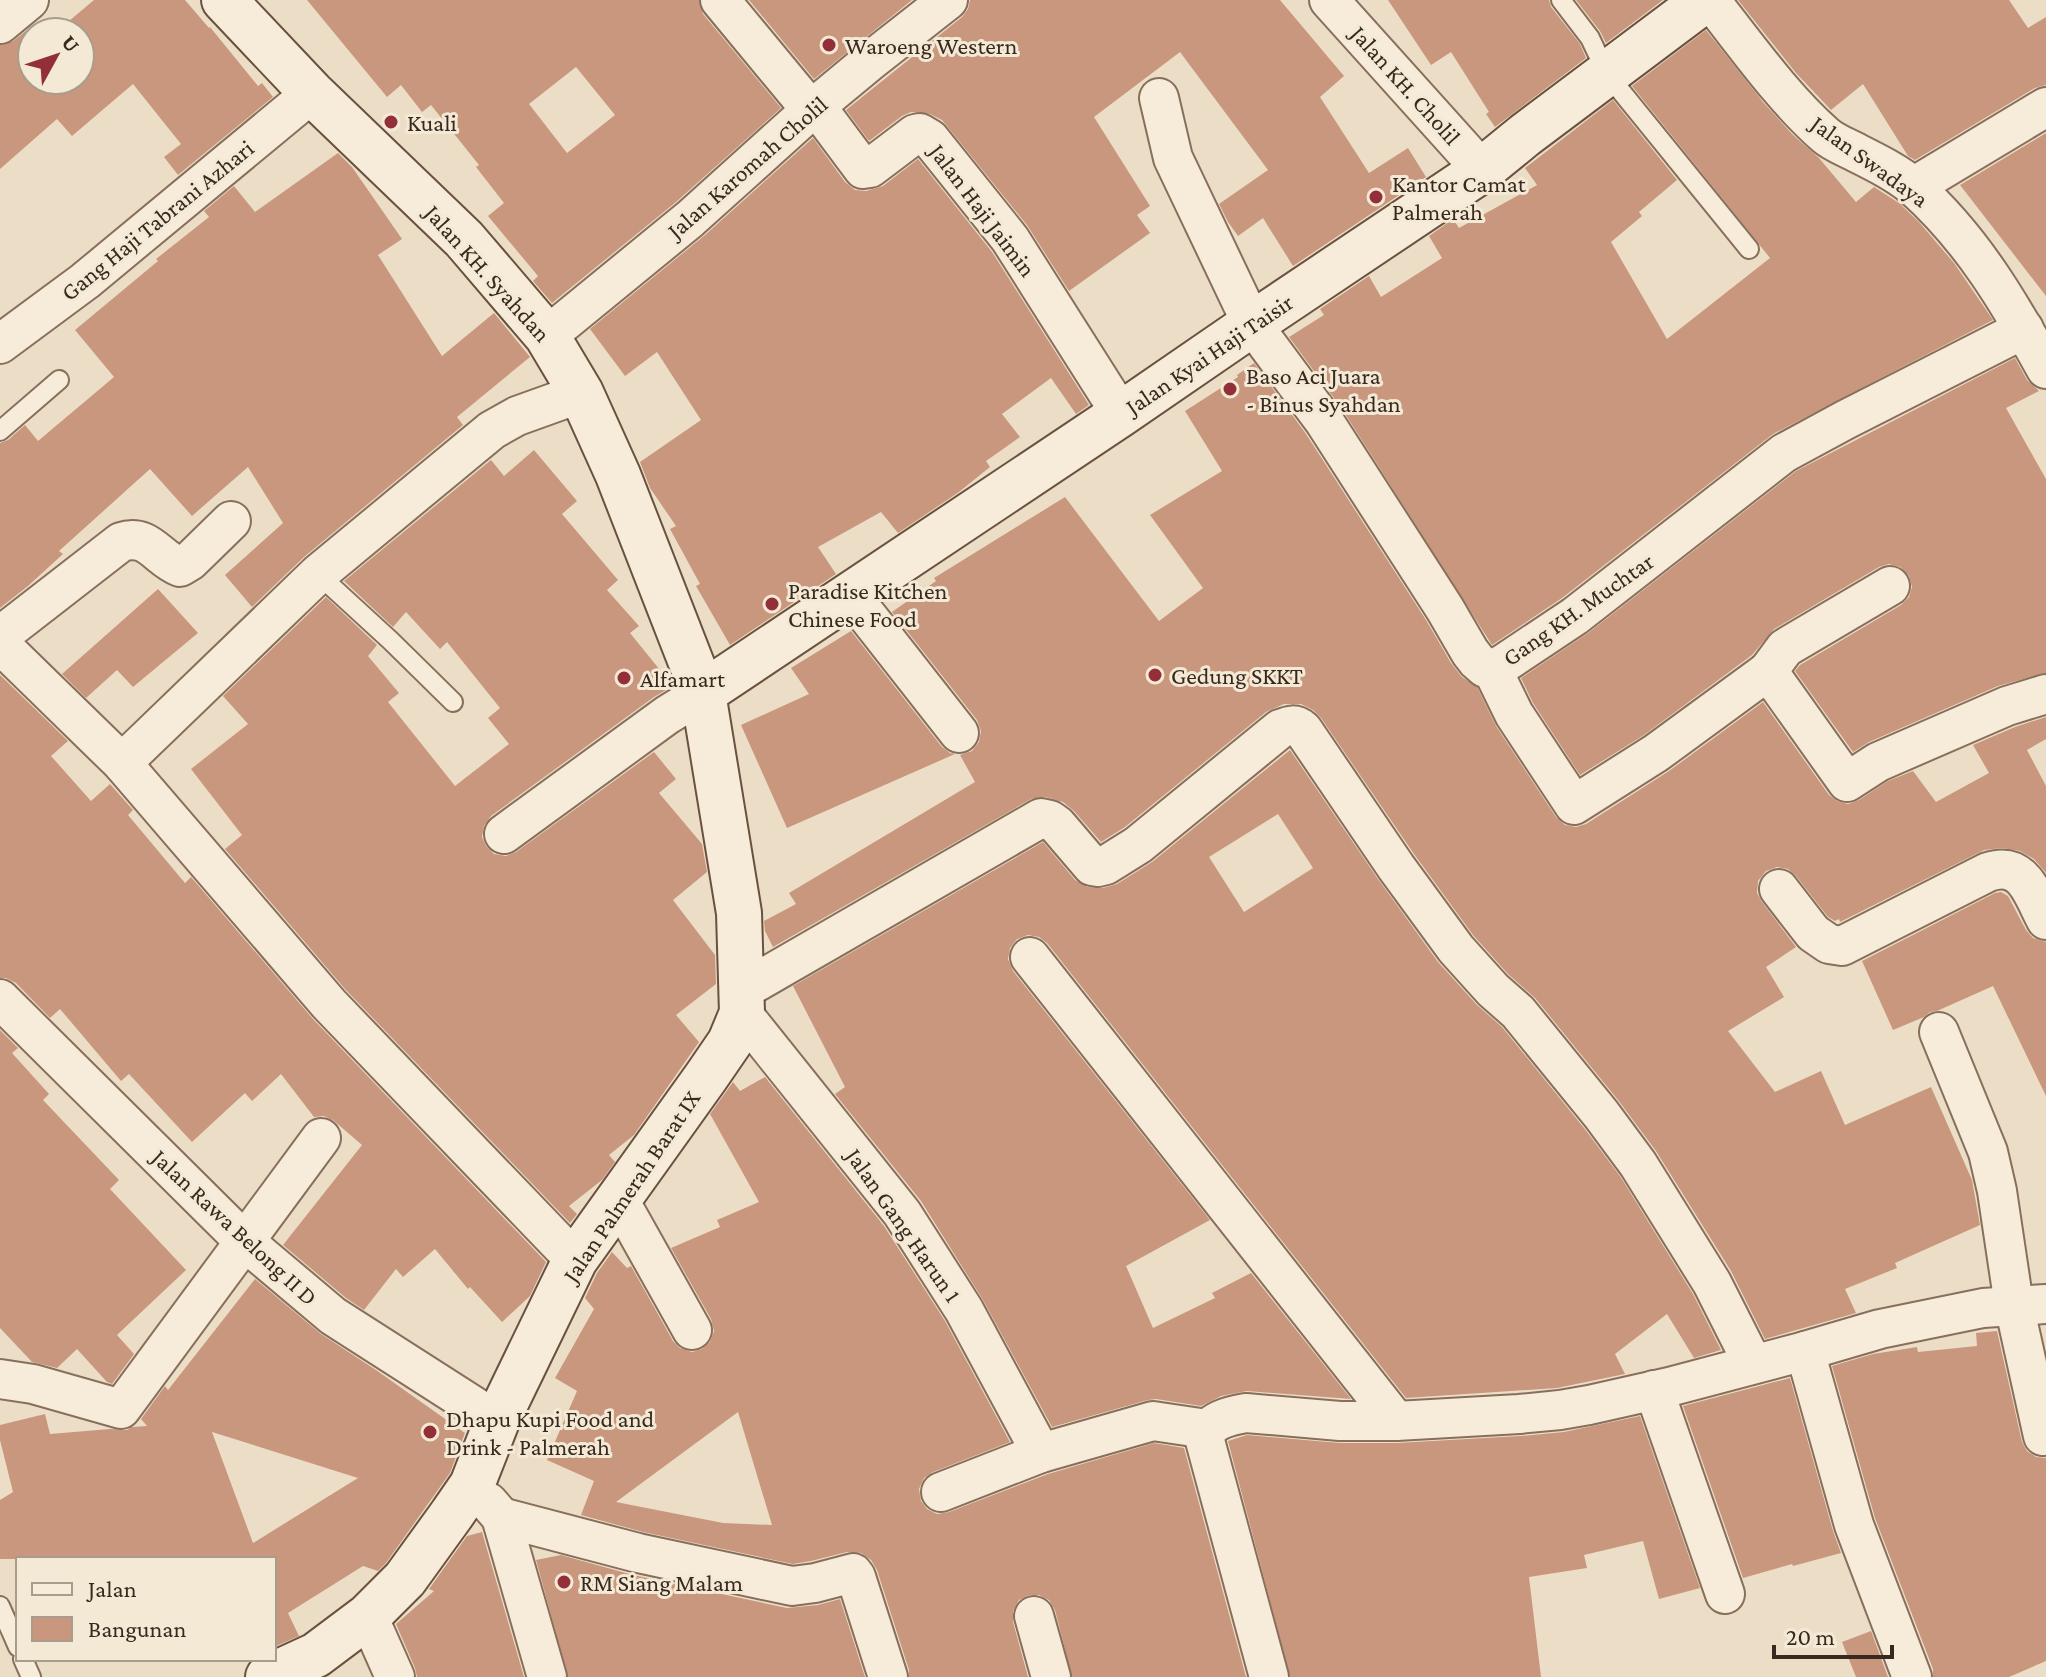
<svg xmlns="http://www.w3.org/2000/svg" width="2046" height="1677" viewBox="0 0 2046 1677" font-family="'Crimson Pro',serif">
	<rect width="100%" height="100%" fill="#ecdec6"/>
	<g fill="#c9977d" fill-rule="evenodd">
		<polygon points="94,0 185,0 209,28 210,27 258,86 262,83 273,97 178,175 164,157 181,144 133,84 72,136 57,119 0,169 0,45 13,41 36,23 43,32 32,32 32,80 80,80 80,32 56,32"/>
		<path d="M 307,0 L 699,0 L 703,14 L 781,108 L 676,202 L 552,303 L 533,281 L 538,276 L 488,216 L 504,203 L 476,167 L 479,165 L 431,105 L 422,112 L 401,85 L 387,97 ZM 576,67 L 615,115 L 567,153 L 529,104 Z"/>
		<polygon points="749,0 912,0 814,79"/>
		<polygon points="970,0 1280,0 1344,76 1320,97 1369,173 1408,148 1426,177 1293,266 1263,218 1238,236 1228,222 1219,204 1268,170 1180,52 1094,117 1150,206 1137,215 1150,233 1069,291 1027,225 942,120 930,114 911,112 902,116 869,141 846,110 962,17 968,9"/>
		<polygon points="1388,0 1549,0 1551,7 1580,44 1586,58 1495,127 1486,114 1489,112 1451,52 1431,65"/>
		<polygon points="1576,0 1663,0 1606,43 1600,31"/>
		<polygon points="1738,0 2009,0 2028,28 2046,17 2046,85 2035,88 1915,160 1908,156 1863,84 1831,110 1796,73"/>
		<polygon points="1706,30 1763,102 1793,135 1819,158 1856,202 1874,187 1899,203 1919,222 1954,263 1993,320 1773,434 1562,598 1492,645 1342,409 1289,337 1324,315 1320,309 1369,276 1381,297 1442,258 1429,236 1453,219 1459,228 1537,185 1525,168 1613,100 1677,180 1639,212 1642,216 1611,242 1667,339 1770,258 1632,86"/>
		<polygon points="2046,133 2046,296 1960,185"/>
		<polygon points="813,138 845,182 855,190 866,191 883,186 918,159 992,252 1089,405 1076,414 1051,378 1002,414 1020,437 986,461 990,467 959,492 898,533 881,512 818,547 836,574 730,645 696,586 700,584 670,529 676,526 650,488 640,462 701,420 657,352 625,376 590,329 705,235"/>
		<polygon points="338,153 352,167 402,239 378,255 442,356 494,313 530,357 457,417 463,425 304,557 252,607 225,575 283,523 248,467 192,516 150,469 59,551 63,554 28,586 0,608 0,443 8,440 25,425 38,441 114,377 75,330 158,261 156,259 209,217 204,211 234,186 255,212"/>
		<polygon points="2015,358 2027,380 2039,391 2006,408 2046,479 2046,673 1998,686 1869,742 1853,752 1795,671 1800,665 1901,605 1909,597 1912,587 1909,576 1900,567 1889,564 1879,567 1774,629 1752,655 1644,735 1580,775 1533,703 1521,678 1588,633 1796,471"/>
		<polygon points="1254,363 1306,434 1426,620 1451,663 1462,677 1477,687 1496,726 1556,817 1565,825 1576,827 1586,824 1669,771 1763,702 1829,795 1837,801 1848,804 1859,800 1888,781 1913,771 1936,802 1989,773 1973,745 2015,727 2046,717 2046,739 2027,750 2046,786 2046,873 2034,859 2020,851 2002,848 1984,850 1840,922 1839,919 1835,921 1828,917 1796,876 1788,869 1777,867 1766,871 1758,881 1757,893 1762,902 1796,947 1766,967 1784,997 1728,1031 1775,1092 1821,1071 1845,1125 1931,1087 1972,1180 1980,1225 1895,1263 1897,1268 1845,1289 1856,1313 1765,1339 1731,1271 1656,1151 1618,1100 1535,998 1508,974 1473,935 1414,854 1321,718 1313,710 1301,704 1284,704 1266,712 1125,827 1101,842 1074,811 1063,802 1046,797 1031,799 773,947 765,931 764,921 796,904 789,893 975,782 960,755 972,751 979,742 981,731 977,720 892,612 936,581 934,578 1065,497 1159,621 1203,588 1150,515 1222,471 1185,411 1238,377 1237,375"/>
		<polygon points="534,450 577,501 562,514 618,580 607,590 639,626 630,633 673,686 654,697 491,816 484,826 482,837 486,846 494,854 506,856 516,852 654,752 676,779 659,793 702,844 707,872 673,900 715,955 716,984 676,1015 699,1042 634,1135 609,1155 615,1162 602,1180 569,1206 577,1214 570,1223 345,989 225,849 242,835 191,769 248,724 223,696 326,597 377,645 368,656 399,693 388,702 455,786 509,744 488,718 500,708 447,642 440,649 406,612 393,627 344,581 491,460 504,476"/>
		<polygon points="158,589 198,633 133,687 117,670 86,698 62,674"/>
		<polygon points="851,631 942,747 950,753 955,754 787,828 741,725 809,694 791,668"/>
		<polygon points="0,675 68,741 51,756 91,801 110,784 133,810 128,815 185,883 191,877 313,1019 546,1262 530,1296 502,1322 470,1287 468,1289 435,1249 403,1277 396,1269 364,1310 346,1298 283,1245 362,1145 333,1120 324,1116 314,1117 281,1074 252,1101 245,1093 192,1142 129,1074 121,1081 60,1009 50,1018 16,983 6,978 0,978"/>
		<path d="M 1290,750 L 1378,879 L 1438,962 L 1477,1005 L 1502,1027 L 1584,1128 L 1620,1176 L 1693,1294 L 1721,1350 L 1694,1358 L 1667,1314 L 1615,1354 L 1625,1374 L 1557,1388 L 1406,1398 L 1047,943 L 1039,937 L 1028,935 L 1017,939 L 1010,948 L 1008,959 L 1013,971 L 1210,1220 L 1126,1266 L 1153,1328 L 1215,1298 L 1212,1293 L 1251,1273 L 1351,1399 L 1247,1391 L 1221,1396 L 1201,1406 L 1156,1399 L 1148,1400 L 1052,1427 L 983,1300 L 921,1201 L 835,1094 L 845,1087 L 793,986 L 1043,842 L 1075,880 L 1087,887 L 1103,888 L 1117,884 L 1152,862 ZM 1278,814 L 1313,868 L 1244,912 L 1209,857 Z"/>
		<polygon points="2001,892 2008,896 2026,930 2033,938 2046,942 2046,1096 1993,986 1937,1011 1930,1012 1924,1017 1893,1030 1862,961 1995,893"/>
		<polygon points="0,1030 18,1048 12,1053 49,1094 43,1100 119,1180 110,1189 186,1270 117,1335 134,1354 112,1384 107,1382 77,1349 57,1368 32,1362 0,1328"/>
		<path d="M 765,1077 L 884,1226 L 945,1321 L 1010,1442 L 933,1472 L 924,1478 L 919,1489 L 921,1501 L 927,1509 L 937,1514 L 949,1512 L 1048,1474 L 1154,1443 L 1184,1448 L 1246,1677 L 1072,1677 L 1055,1610 L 1049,1600 L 1039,1595 L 1029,1595 L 1019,1600 L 1013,1611 L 1013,1622 L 1028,1677 L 909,1677 L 909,1670 L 877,1570 L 871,1560 L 861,1553 L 847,1552 L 811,1561 L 793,1564 L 643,1532 L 581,1515 L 594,1481 L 547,1460 L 577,1391 L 555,1378 L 594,1309 L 585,1298 L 597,1273 L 612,1252 L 627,1268 L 631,1266 L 673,1341 L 680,1348 L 692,1352 L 702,1349 L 710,1342 L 714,1331 L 711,1319 L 671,1248 L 720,1227 L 717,1220 L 759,1202 L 710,1114 L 733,1082 L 740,1091 ZM 738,1412 L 772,1525 L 723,1523 L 616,1502 Z"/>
		<path d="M 255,1279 L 321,1334 L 376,1370 L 465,1433 L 450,1473 L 386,1563 L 378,1571 L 363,1566 L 288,1613 L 299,1636 L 274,1647 L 274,1559 L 0,1559 L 0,1500 L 13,1492 L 0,1440 L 0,1425 L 45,1414 L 50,1434 L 110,1429 L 127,1430 L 132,1427 L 147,1426 L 141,1419 L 165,1386 L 168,1390 ZM 212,1432 L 358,1478 L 253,1543 Z"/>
		<polygon points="1997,1331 2022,1442 2027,1451 2036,1457 2046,1458 2046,1661 2009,1677 1933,1677 1933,1669 1875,1518 1832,1366 1873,1354 1917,1347 1918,1352 1977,1346 1976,1333"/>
		<polygon points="1790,1378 1833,1531 1841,1553 1793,1566 1792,1564 1743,1578 1683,1406"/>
		<polygon points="1640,1416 1700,1588 1659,1599 1643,1541 1584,1555 1587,1568 1529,1577 1541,1677 1290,1677 1228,1441 1247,1435 1340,1443 1397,1443 1520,1436 1564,1432"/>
		<polygon points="482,1532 524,1677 417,1677 415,1668 396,1624 434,1591 429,1589 467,1536"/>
		<polygon points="561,1555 633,1575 787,1608 818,1605 840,1599 865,1677 568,1677 536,1560"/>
		<polygon points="1871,1631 1888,1677 1856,1677 1842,1642"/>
	</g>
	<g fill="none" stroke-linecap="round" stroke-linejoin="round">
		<g stroke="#876f5c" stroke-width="22">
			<g id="lane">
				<polyline points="1561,0 1590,38 1607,74 1749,249"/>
				<polyline points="0,431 59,380"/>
				<polyline points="318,574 391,641 453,702"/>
				<polyline points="0,1606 18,1647"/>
				<polyline points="23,1659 31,1677"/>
			</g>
		</g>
		<g stroke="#876f5c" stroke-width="42">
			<g id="street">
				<polyline points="720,0 811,110"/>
				<polyline points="1329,0 1482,170"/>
				<path d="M 1710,0 C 1746,45 1782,97 1825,135 C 1834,143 1846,147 1857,153 C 1877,163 1897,173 1914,187 C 1972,239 2009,302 2046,369"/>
				<polyline points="0,24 29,0"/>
				<polyline points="1159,98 1173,158 1252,324 1324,421 1445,609 1470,652 1477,661 1485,668 1492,669 1503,664 1575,616 1784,453 1845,420 2024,329"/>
				<polyline points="816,106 863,169 870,168 915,134 920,133 930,139 1010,239 1121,414"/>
				<polyline points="1913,187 2046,107"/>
				<polyline points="547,336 690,219 811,110 869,62 948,0"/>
				<polyline points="0,344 85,281 312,93"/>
				<polyline points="850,594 959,733"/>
				<path d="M 0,636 L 121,542 C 149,533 157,558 180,567 L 190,561 L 231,521"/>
				<polyline points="0,644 122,763 329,1004 575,1260"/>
				<polyline points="1492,669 1514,714 1574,805 1656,753 1768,671 1847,782 1878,762 2007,706 2046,694"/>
				<polyline points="1768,671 1785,648 1890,586"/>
				<polyline points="122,763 318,574 492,430 517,416 581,393"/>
				<polyline points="504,834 667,715 703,693"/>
				<path d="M 1779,889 L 1813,933 L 1829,944 L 1842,946 L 1988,872 C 2024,860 2032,894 2046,920"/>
				<polyline points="1030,957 1396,1421"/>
				<path d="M 741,991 L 1041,818 L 1050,820 L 1057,825 L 1092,866 L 1098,867 L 1106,865 L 1138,845 L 1280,729 C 1290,725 1295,723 1303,730 L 1396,867 L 1456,949 L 1493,990 L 1518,1012 L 1601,1114 L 1638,1164 L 1712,1283 L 1753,1364"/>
				<polyline points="0,999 244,1241 333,1316 497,1421"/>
				<polyline points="742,1013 902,1213 964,1310 1041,1453"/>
				<polyline points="1939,1032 1988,1152 1997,1191 2014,1305 2043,1436"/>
				<polyline points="618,1198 692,1330"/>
				<polyline points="1805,1351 1854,1525 1912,1677"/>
				<polyline points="0,1379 33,1384 121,1409 321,1138"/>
				<polyline points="1654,1390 1725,1594"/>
				<polyline points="941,1492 1041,1453 1153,1421 1207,1429"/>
				<polyline points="488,1502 501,1517 547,1677"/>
				<polyline points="501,1517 638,1553 792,1586 815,1583 853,1573 856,1577 888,1677"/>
				<polyline points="368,1616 395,1677"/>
				<polyline points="1034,1616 1051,1677"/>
				<path d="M 1269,1677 L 1204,1437 C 1210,1420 1229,1416 1246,1413 L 1340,1421 L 1396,1421 L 1519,1414 L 1560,1410 L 1589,1405 L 1669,1387 L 1805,1351 L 1880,1329 L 1983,1308 L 2046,1304"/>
			</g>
		</g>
		<g stroke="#69513f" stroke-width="48">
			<g id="secondary">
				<polyline points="224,0 312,93 464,239 547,336 581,393 618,475 703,693 739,913 742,1013 730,1042 706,1077 575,1260 497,1421 472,1485 452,1514 405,1579 368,1616 316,1655 268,1677"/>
				<polyline points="703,693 1121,414 1252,324 1482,170 1525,135 1705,0"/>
			</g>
		</g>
		<use href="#lane" stroke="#f7ecd9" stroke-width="18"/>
		<use href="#street" stroke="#f7ecd9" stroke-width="38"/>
		<use href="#secondary" stroke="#f7ecd9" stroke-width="44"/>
	</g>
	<g fill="#932f38" stroke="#f4e9d5" stroke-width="3">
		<circle cx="829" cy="45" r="8"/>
		<circle cx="391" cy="122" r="8"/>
		<circle cx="1376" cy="197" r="8"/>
		<circle cx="1230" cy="389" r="8"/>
		<circle cx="772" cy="604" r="8"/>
		<circle cx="1155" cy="675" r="8"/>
		<circle cx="624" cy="678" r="8"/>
		<circle cx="430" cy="1432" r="8"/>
		<circle cx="564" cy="1582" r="8"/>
	</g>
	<g text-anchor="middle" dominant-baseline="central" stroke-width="6" stroke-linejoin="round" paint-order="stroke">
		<g font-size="24" fill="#37291f" stroke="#f4e9d5" text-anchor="start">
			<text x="845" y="45">Waroeng Western</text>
			<text x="407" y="122">Kuali</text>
			<text x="1392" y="183">Kantor Camat<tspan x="1392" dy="28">Palmerah</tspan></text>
			<text x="1246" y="375">Baso Aci Juara<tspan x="1246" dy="28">- Binus Syahdan</tspan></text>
			<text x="788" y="590">Paradise Kitchen<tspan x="788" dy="28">Chinese Food</tspan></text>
			<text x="1171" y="675">Gedung SKKT</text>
			<text x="640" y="678">Alfamart</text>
			<text x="446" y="1418">Dhapu Kupi Food and<tspan x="446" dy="28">Drink - Palmerah</tspan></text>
			<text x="580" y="1582">RM Siang Malam</text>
		</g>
		<g font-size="24" fill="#37291f" stroke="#f4e9d5">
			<text transform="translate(1406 85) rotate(48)">Jalan KH. Cholil</text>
			<text transform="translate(1870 161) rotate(36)">Jalan Swadaya</text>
			<text transform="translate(747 167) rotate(-41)">Jalan Karomah Cholil</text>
			<text transform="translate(983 210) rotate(53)">Jalan Haji Jaimin</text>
			<text transform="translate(157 220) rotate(-39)">Gang Haji Tabrani Azhari</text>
			<text transform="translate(488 273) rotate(48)">Jalan KH. Syahdan</text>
			<text transform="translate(1209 354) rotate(-34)">Jalan Kyai Haji Taisir</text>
			<text transform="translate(1578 609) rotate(-35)">Gang KH. Muchtar</text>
			<text transform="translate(631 1186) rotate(-56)">Jalan Palmerah Barat IX</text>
			<text transform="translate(904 1225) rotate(55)">Jalan Gang Harun 1</text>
			<text transform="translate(235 1227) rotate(43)">Jalan Rawa Belong II D</text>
		</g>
	</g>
	<rect x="16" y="1557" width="260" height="104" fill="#f4e9d5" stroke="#a89c8c" stroke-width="2"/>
	<rect x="32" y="1583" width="40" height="12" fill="#f7ecd9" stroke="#a89c8c" stroke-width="2"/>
	<text x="88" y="1597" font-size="24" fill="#37291f">Jalan</text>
	<rect x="32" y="1617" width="40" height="24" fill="#c9977d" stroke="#a89c8c" stroke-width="2"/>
	<text x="88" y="1637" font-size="24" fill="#37291f">Bangunan</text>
	<g transform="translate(56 56) rotate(50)"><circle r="38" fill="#f4e9d5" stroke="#a89c8c" stroke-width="2"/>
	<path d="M0-6L14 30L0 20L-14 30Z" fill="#932f38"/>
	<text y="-12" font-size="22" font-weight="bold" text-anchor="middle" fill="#37291f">U</text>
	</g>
	<path d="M1774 1645v12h118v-12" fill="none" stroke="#37291f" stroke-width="4"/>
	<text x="1786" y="1645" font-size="24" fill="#37291f" stroke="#f4e9d5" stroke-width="6" paint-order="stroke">20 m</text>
</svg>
